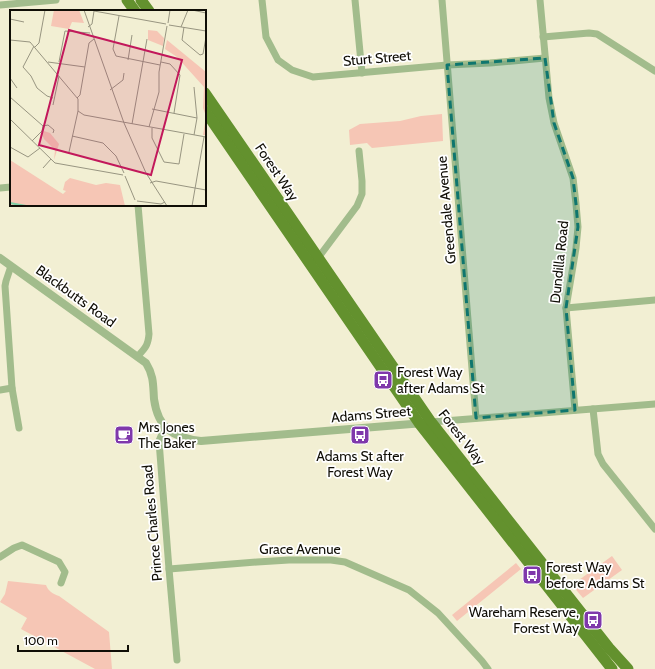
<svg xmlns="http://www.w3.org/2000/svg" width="655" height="669" viewBox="0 0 655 669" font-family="Cabin,sans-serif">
	<rect width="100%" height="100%" fill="#f2efd3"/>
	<g fill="#f6c6b5">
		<polygon points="442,114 443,141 372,148 367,143 350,145 349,130 360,124 400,121 421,116"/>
		<polygon points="612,556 622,570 583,598 572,585"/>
		<polygon points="516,563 521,569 457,621 452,615"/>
		<path d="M 8,581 L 46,585 C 48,591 53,594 59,596 L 109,632 L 112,669 L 95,669 L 21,629 L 27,618 L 0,602 L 5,594 Z"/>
	</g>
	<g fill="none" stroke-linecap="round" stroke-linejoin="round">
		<g stroke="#a2bc8c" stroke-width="7">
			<polyline points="262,0 266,37 278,60 292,70 313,77 447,65 490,63 545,58"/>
			<polyline points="355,0 362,73"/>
			<polyline points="442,0 476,418"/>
			<polyline points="540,0 549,98 554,123 573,178 576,204 578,227 576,248 566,308 575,410"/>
			<polyline points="0,5 56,0"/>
			<polyline points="543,37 589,33 597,34 655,71"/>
			<polyline points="0,188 11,187"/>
			<polyline points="316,260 318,258 357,206 362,194 362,181 359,151"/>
			<polyline points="11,266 6,281 5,286 12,388 19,428"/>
			<polyline points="566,308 655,300"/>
			<path d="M 138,356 C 145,348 148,346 149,334 L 138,205"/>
			<polyline points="0,390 12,388"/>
			<polyline points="593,409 598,454 603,464 655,529"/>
			<polyline points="431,422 655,404"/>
			<polyline points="165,427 159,441 169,569 177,660"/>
			<polyline points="0,557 14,548 22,545 59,562 65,572 61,583"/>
			<polyline points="169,569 257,562 289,560 331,560 345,562 409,590 438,613 482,661 488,669"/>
		</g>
		<path stroke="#a2bc8c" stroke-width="8" d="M 0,258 L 146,363 C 154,376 153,385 154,399 C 158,429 174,438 201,441 L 424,423"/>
		<g stroke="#63912e" stroke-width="11">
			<polyline points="127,0 135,11"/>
			<polyline points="141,0 149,11"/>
			<polyline points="205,93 431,422 609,648 628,669"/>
			<polyline points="205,111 419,423 612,669"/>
		</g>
	</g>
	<path fill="#0f766e" fill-opacity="0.2" stroke="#0f766e" stroke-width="3" stroke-dasharray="8 5" stroke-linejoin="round" d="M 545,58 L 554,123 L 573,178 L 576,204 L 578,227 L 566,308 L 575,410 L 476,418 L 447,65 Z"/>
	<defs>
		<g id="bus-square" transform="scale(1)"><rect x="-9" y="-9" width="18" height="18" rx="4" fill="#7f38ab" stroke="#fff"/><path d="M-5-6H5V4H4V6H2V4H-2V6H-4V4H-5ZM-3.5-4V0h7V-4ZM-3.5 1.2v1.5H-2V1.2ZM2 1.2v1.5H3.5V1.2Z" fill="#fff"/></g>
		<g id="cafe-square" transform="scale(1)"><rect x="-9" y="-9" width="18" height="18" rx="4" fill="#7f38ab" stroke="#fff"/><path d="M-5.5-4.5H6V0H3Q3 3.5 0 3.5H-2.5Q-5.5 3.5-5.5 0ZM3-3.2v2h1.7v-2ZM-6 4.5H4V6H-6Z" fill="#fff"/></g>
	</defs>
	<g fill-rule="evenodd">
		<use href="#bus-square" x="383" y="380"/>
		<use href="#cafe-square" x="124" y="435"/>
		<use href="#bus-square" x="360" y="435"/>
		<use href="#bus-square" x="532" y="575"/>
		<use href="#bus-square" x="593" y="620"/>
	</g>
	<g text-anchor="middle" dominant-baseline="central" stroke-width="3.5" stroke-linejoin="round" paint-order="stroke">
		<g font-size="14" fill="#100e06" stroke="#fff">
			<text transform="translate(377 58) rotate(-5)">Sturt Street</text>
			<text transform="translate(277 172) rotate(56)">Forest Way</text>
			<text transform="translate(446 210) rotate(-95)">Greendale Avenue</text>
			<text transform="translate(559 262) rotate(-84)">Dundilla Road</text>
			<text transform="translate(76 296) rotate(36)">Blackbutts Road</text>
			<text transform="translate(371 414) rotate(-5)">Adams Street</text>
			<text transform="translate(462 437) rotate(52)">Forest Way</text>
			<text transform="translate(152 523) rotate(-95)">Prince Charles Road</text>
			<text x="300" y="549">Grace Avenue</text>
		</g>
		<g font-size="14" fill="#100e06" stroke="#fff" text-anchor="start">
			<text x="397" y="372">Forest Way<tspan x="397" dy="16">after Adams St</tspan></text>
			<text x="138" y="427">Mrs Jones<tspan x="138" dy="16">The Baker</tspan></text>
			<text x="360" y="456" text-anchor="middle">Adams St after<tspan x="360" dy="16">Forest Way</tspan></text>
			<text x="546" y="567">Forest Way<tspan x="546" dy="16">before Adams St</tspan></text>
			<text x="579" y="612" text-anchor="end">Wareham Reserve,<tspan x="579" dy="16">Forest Way</tspan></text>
		</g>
	</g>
	<g transform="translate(10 10)">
		<rect width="196" height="196" fill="#f2efd3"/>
		<path d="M 44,0 L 69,0 L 74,13 L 62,12 L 59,19 L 41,16 ZM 138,20 L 147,21 L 154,28 L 153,36 L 138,30 ZM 157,30 L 196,62 L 196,122 L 195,125 L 193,125 L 196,106 L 193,98 L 194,77 L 167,47 L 155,39 ZM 34,121 L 40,123 L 49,134 L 44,150 L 45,140 L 34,129 L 32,124 ZM 0,150 L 53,184 L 56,181 L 53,180 L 55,172 L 60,168 L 86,175 L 96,173 L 110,175 L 115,196 L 0,196 Z" fill="#f6c6b5"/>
		<path fill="none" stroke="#7ccfa6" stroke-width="2" d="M 0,193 L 16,196"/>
		<path fill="none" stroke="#989581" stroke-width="1" d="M 74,0 L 114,113 L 136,163 L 157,196M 182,0 L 196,3M 84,1 L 156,14M 109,6 L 103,39 L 106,46 L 150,55M 0,9 L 14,12M 158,13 L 160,0M 159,15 L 196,21M 78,17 L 82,14 L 84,1M 171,17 L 178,0M 174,17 L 172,30 L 190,45 L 193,44 L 196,27M 0,30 L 20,32 L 68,89 L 68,101 L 59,142M 24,36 L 13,57 L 21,66 L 27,78 L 37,86 L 43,88M 25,37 L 29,33 L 35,0M 118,50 L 122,25M 38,52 L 75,57M 49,52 L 55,21 L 80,23M 151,52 L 160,54 L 170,65 L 164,103M 0,68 L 7,78M 184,77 L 187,108 L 184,125M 100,80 L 113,70 L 114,63M 0,87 L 33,116 L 32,121 L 22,131M 67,88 L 70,85 L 79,33 L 84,29M 43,95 L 49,66M 142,99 L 187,108M 68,101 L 74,105 L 196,127M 0,109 L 45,153 L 113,165M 122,114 L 137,29M 33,116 L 38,115 L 44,120 L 43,123M 139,117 L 149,82 L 149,62 L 157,16M 142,118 L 142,128 L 154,152 L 169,154 L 174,124M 62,126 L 93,133 L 106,146 L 114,163M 0,137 L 18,147 L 30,138M 33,158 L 41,149M 115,166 L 125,190M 140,173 L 146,171 L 196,180M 127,191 L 151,194 L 155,192M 182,196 L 194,127"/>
		<path fill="#c2185b" fill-opacity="0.15" stroke="#c2185b" stroke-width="2" d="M 59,20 L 172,50 L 141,165 L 29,135 Z"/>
		<rect width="196" height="196" fill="none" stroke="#100e06" stroke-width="2"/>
	</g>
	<path d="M18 645v6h110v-6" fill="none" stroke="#100e06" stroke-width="2"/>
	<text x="24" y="645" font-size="12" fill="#100e06" stroke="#ffffff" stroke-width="3" paint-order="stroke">100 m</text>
</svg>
